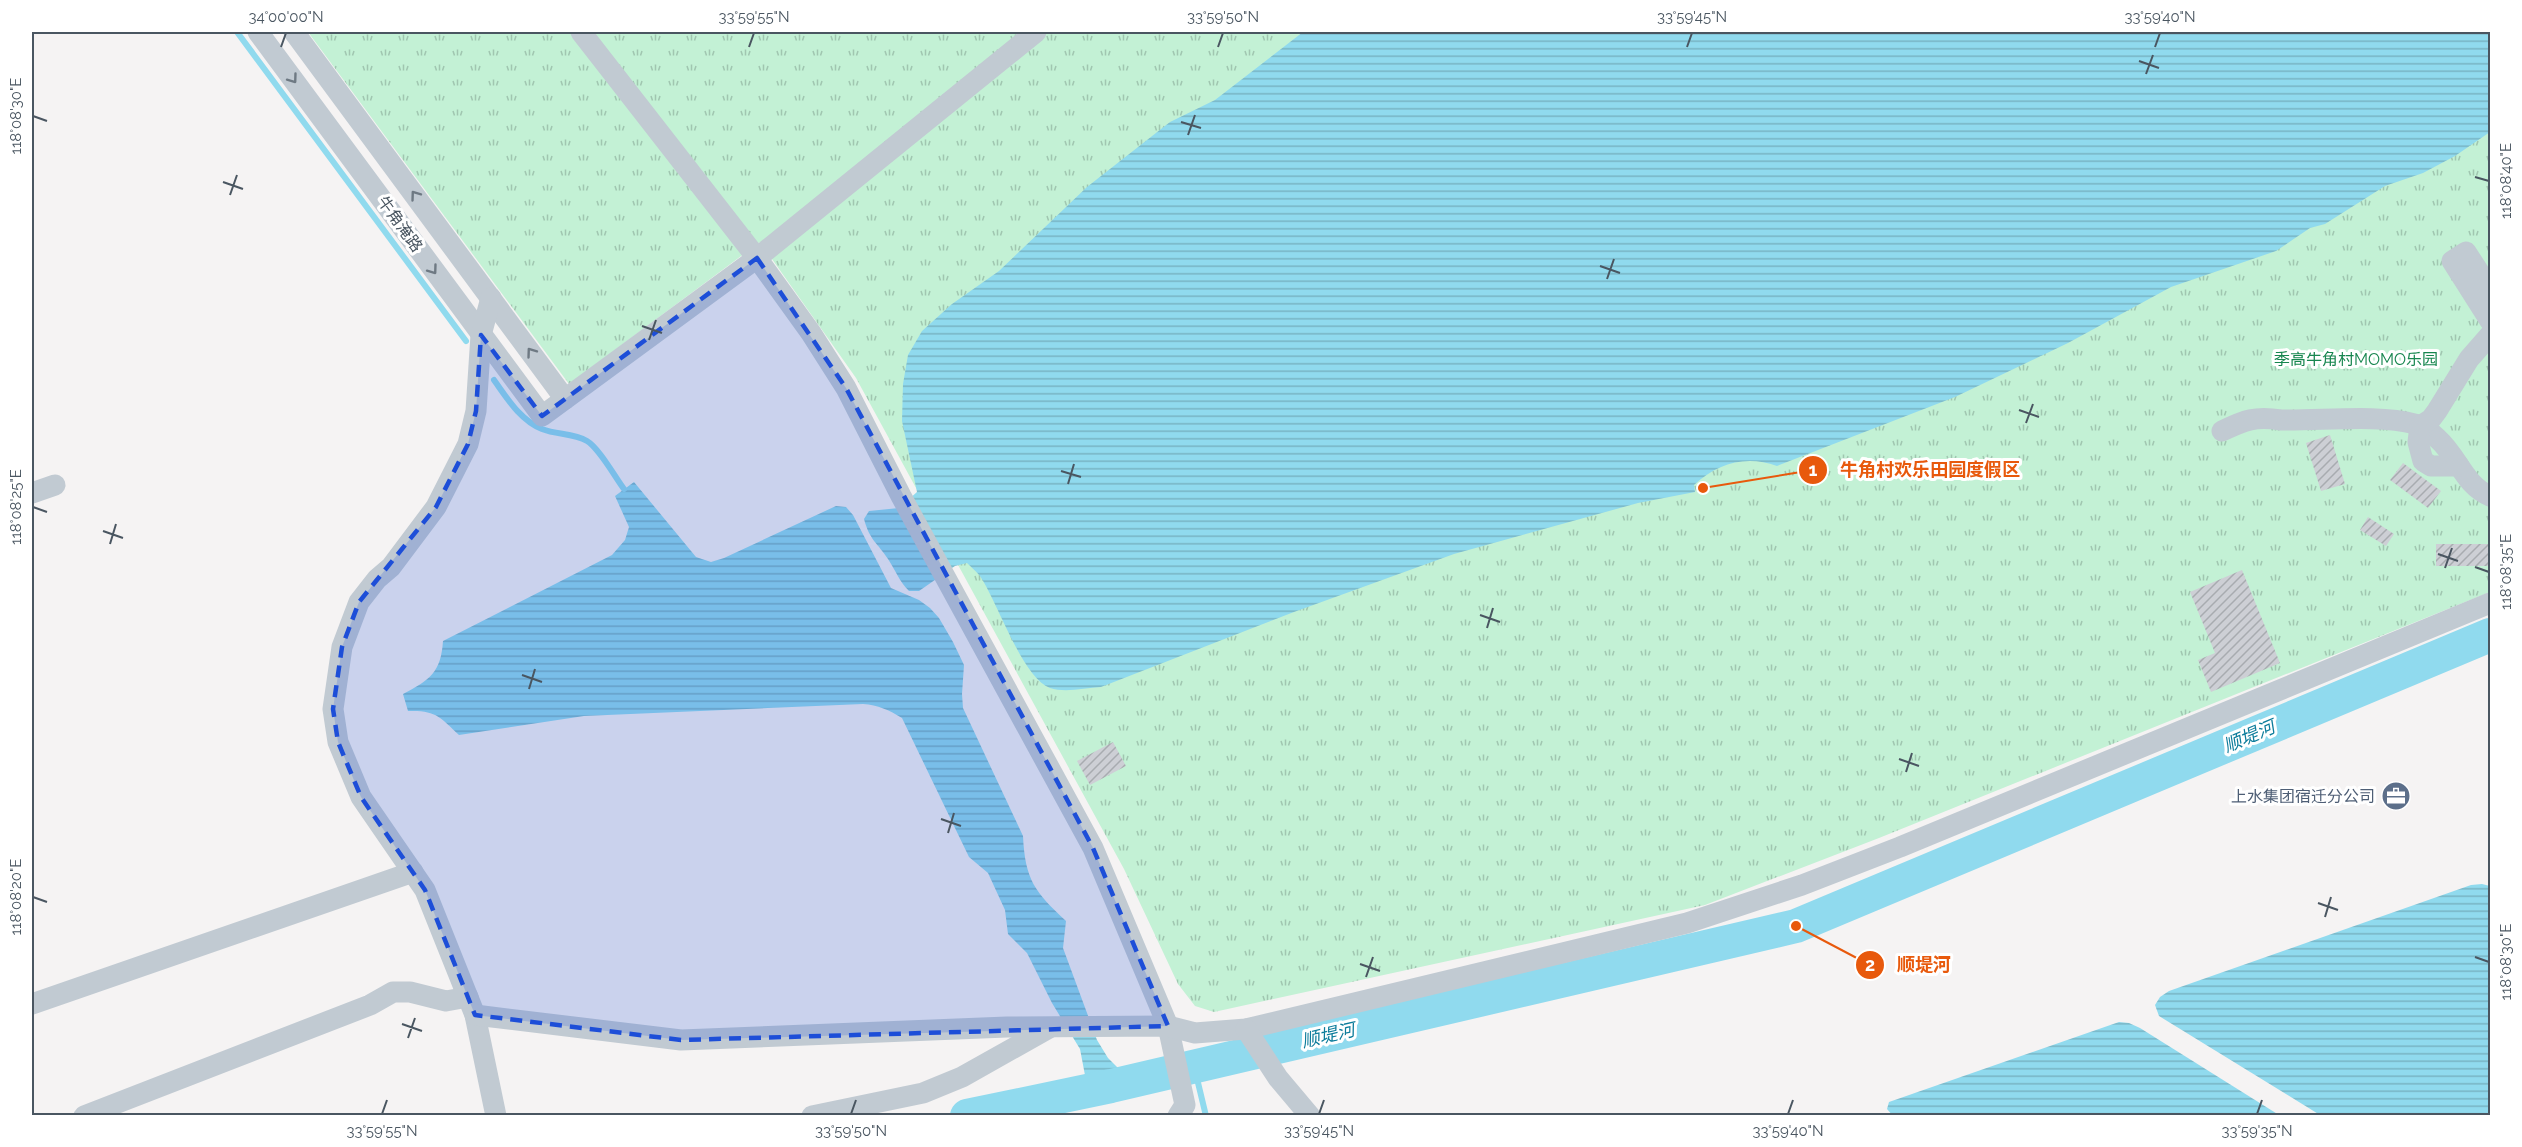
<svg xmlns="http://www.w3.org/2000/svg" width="2522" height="1147" viewBox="0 0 2522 1147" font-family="Raleway,'Noto Sans SC',sans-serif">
	<defs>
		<pattern id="park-tufts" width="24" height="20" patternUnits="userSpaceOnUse" patternTransform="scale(1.5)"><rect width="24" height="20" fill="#c3f1d5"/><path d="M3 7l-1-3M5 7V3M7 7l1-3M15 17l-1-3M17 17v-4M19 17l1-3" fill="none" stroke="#a0c6b0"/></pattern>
		<pattern id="water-rules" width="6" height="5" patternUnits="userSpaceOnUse" patternTransform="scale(1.5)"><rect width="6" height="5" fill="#90daee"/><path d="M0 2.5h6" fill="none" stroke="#78b4c4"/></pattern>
		<pattern id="building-hatch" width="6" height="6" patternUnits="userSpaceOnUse" patternTransform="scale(1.5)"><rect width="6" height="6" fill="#cdcfd5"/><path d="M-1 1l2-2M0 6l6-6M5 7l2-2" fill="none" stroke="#a8abb0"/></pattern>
	</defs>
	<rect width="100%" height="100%" fill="#f5f3f3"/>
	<polygon fill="url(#park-tufts)" points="308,32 2490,32 2490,592 1879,838 1705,905 1214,1012 1195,1006 1178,984 1124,869 856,378 760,242 569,384"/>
	<g fill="url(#water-rules)">
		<path d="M 1303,32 L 2490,32 L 2490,132 L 2455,156 L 2423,173 L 2385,186 L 2325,224 L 2310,228 L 2276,251 L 2171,287 L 2068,343 L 1955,397 L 1777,466 C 1746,455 1718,463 1694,485 L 1695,492 L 1638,503 L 1454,554 L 1294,612 L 1101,687 C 1085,688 1065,693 1050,688 C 1022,677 998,603 980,576 C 976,571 971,567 967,563 L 955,566 L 919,591 L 909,591 C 899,581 896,571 888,559 C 877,542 870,541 864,519 L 869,511 L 899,508 L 917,492 L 902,421 L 903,384 L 908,355 L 922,331 L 952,304 L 999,271 L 1087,187 L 1170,122 L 1215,100 Z"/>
		<path d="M 634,482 L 696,557 L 711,562 L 724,558 L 836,506 L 846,507 L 853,515 L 891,588 L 919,600 L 930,608 L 939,618 L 953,642 L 964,665 L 962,694 L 963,708 L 1023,836 C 1025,880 1035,892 1066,921 L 1063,948 L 1097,1040 L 1108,1058 L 1131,1081 L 1088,1091 L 1080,1049 L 1052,1003 L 1027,953 L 1008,934 L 1005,910 L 988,873 L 969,857 L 902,718 C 889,710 878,705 863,704 L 584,716 L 459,735 C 440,717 436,710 408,711 L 403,694 C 430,680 441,672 443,641 L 612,555 L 625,540 L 629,527 L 615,496 Z"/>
		<polygon points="2482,884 2490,886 2490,1115 2320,1115 2159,1016 2155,1005 2160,997 2169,991 2471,885"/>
		<polygon points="2119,1022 2129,1023 2140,1028 2279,1115 1893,1116 1887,1109 1889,1102"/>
	</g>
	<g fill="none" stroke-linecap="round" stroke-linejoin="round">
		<g stroke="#90daee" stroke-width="6">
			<polyline points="237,32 466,341"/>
			<path d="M 494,380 C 507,398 520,420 542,429 C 557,435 573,433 587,441 C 599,448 615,477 624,489"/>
			<polyline points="1194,1066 1206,1116"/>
		</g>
		<polyline stroke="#90daee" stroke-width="34" points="967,1116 1111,1086 1796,926 2490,635"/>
	</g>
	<g fill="url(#building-hatch)">
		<polygon points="2330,435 2345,484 2321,491 2306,443"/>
		<polygon points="2403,463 2441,491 2428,508 2390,480"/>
		<polygon points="2368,517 2394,534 2386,546 2360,530"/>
		<rect x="2436" y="544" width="54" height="22"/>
		<polygon points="2242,570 2280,663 2211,692 2198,660 2215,653 2190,592"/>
		<polygon points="1113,742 1126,766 1090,785 1077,761"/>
	</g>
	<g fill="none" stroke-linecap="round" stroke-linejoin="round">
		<g stroke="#c1cad2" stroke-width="21">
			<polyline points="258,32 542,416 757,258 1036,32"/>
			<polyline points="294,32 565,399"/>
			<polyline points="581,32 757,258 811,333 846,388 901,496 1093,848 1168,1026 1185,1105 1178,1116"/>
			<polyline points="2490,289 2466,252 2452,261 2490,321"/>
			<polyline points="491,298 481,335 476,411 468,444 436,507 391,567 377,579 359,602 342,647 333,709 338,742 361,797 425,890 475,1015 496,1116"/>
			<path d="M 2222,431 C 2245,420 2255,416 2281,420 C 2320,421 2379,414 2415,424 C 2424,427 2432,433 2438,439 C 2459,458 2464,485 2490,496"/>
			<polyline points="2459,466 2431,466 2423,461 2418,442 2420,426 2431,419 2437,411 2469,359 2490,335"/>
			<polyline points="32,493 55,485"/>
			<polyline points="32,1004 413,872"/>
			<polyline points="475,1015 681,1040 1007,1027 1168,1026 1195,1033 1246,1029 1687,923 1802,885 1900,847 2490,603"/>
			<polyline points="1246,1029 1278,1078 1310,1116"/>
			<polyline points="84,1116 370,1005 393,992 410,992 446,1001 468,997"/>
			<polyline points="812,1116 923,1093 962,1077 1049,1028"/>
		</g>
	</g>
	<defs><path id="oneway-chevron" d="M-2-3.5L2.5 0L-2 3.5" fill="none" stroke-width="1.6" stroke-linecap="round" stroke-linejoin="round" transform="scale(1.5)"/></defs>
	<g stroke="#6e7983">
		<use href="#oneway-chevron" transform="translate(293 79) rotate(54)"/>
		<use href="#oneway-chevron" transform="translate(415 195) rotate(-126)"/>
		<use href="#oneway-chevron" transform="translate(433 270) rotate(54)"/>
		<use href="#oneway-chevron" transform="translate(531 352) rotate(-126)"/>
	</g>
	<path fill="#1d4ed8" fill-opacity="0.2" stroke="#1d4ed8" stroke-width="4.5" stroke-dasharray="12 8" stroke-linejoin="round" d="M 757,258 L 846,388 L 1093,848 L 1168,1026 L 681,1040 L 475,1015 L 425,890 L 361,797 L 338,742 L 333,709 L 342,647 L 359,602 L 436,507 L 468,444 L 476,411 L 481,335 L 542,416 Z"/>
	<path fill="none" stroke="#4a5661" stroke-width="2" d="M 281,47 L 286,33M 749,47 L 754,33M 1218,47 L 1223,33M 1687,47 L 1692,33M 2155,47 L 2160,33M 2139,61 L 2159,68M 2146,74 L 2153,55M 33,116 L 47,121M 1181,122 L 1201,128M 1188,135 L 1195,115M 2475,177 L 2489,181M 223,182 L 243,189M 230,195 L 237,175M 1600,266 L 1620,273M 1607,279 L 1614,259M 642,326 L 662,333M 649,340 L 656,320M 2019,410 L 2039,417M 2026,423 L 2033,404M 1061,471 L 1081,477M 1068,484 L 1074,464M 33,507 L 47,512M 103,531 L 123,538M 110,544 L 116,524M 2438,554 L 2458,561M 2475,567 L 2489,572M 2445,568 L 2452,548M 1480,615 L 1500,622M 1487,628 L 1493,608M 522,675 L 542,682M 529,689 L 535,669M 1899,759 L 1919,766M 1906,772 L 1912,753M 941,819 L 961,826M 948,833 L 954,813M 33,897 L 47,902M 2318,903 L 2338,910M 2325,917 L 2331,897M 2475,957 L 2489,962M 1360,964 L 1380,971M 1366,977 L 1373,957M 402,1024 L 422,1031M 408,1038 L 415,1018M 382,1114 L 387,1100M 851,1114 L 856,1100M 1319,1114 L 1324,1100M 1788,1114 L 1793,1100M 2257,1114 L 2262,1100"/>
	<defs>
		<g id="office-disc" transform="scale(1.5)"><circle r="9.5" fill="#5c6f8a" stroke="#fff"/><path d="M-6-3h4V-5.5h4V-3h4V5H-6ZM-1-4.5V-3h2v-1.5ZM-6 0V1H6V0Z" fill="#fff"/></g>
	</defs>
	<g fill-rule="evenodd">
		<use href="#office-disc" x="2396" y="796"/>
	</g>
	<g text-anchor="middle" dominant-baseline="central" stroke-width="6" stroke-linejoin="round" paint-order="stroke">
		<g font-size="16" fill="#4a5661" stroke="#fff">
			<text transform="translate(400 224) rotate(54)">牛角淹路</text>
		</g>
		<g font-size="16" fill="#17864f" stroke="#fff">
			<text x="2356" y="359">季高牛角村MOMO乐园</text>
		</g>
		<g font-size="16" fill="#4e5e75" stroke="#fff" text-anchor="end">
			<text x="2375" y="796">上水集团宿迁分公司</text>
		</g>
		<g font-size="18" font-style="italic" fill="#0c7c9b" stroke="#fff">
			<text transform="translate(2249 736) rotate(-23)">顺堤河</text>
			<text transform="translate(1328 1035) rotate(-13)">顺堤河</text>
		</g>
	</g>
	<path fill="none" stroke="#e8590c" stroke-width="2" d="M1703 488L1813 470M1796 926L1870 965"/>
	<g fill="#e8590c" stroke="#fff" stroke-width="2">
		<circle cx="1703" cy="488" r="6"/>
		<circle cx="1796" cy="926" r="6"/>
		<circle cx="1813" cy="470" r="15"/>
		<circle cx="1870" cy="965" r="15"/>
	</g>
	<g font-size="18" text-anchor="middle" font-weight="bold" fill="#fff">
		<text x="1813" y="476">1</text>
		<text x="1870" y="971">2</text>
	</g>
	<g font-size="18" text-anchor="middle" font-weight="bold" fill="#e8590c" stroke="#fff" stroke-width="6" stroke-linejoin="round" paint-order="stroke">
		<text x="1930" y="476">牛角村欢乐田园度假区</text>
		<text x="1924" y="971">顺堤河</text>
	</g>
	<rect width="2522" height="1147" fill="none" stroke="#ffffff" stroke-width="66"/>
	<rect x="33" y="33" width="2456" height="1081" fill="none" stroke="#4a5661" stroke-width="2"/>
	<g font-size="15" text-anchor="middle" fill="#4a5661">
		<text x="286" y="22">34°00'00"N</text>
		<text x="754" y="22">33°59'55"N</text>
		<text x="1223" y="22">33°59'50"N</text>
		<text x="1692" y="22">33°59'45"N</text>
		<text x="2160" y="22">33°59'40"N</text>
		<text transform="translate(16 116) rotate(-90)" y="5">118°08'30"E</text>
		<text transform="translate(2506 181) rotate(-90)" y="5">118°08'40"E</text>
		<text transform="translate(16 507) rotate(-90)" y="5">118°08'25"E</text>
		<text transform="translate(2506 572) rotate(-90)" y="5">118°08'35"E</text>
		<text transform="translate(16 897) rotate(-90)" y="5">118°08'20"E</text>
		<text transform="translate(2506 962) rotate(-90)" y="5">118°08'30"E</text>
		<text x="382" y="1136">33°59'55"N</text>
		<text x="851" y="1136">33°59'50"N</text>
		<text x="1319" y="1136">33°59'45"N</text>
		<text x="1788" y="1136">33°59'40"N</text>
		<text x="2257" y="1136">33°59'35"N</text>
	</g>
</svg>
